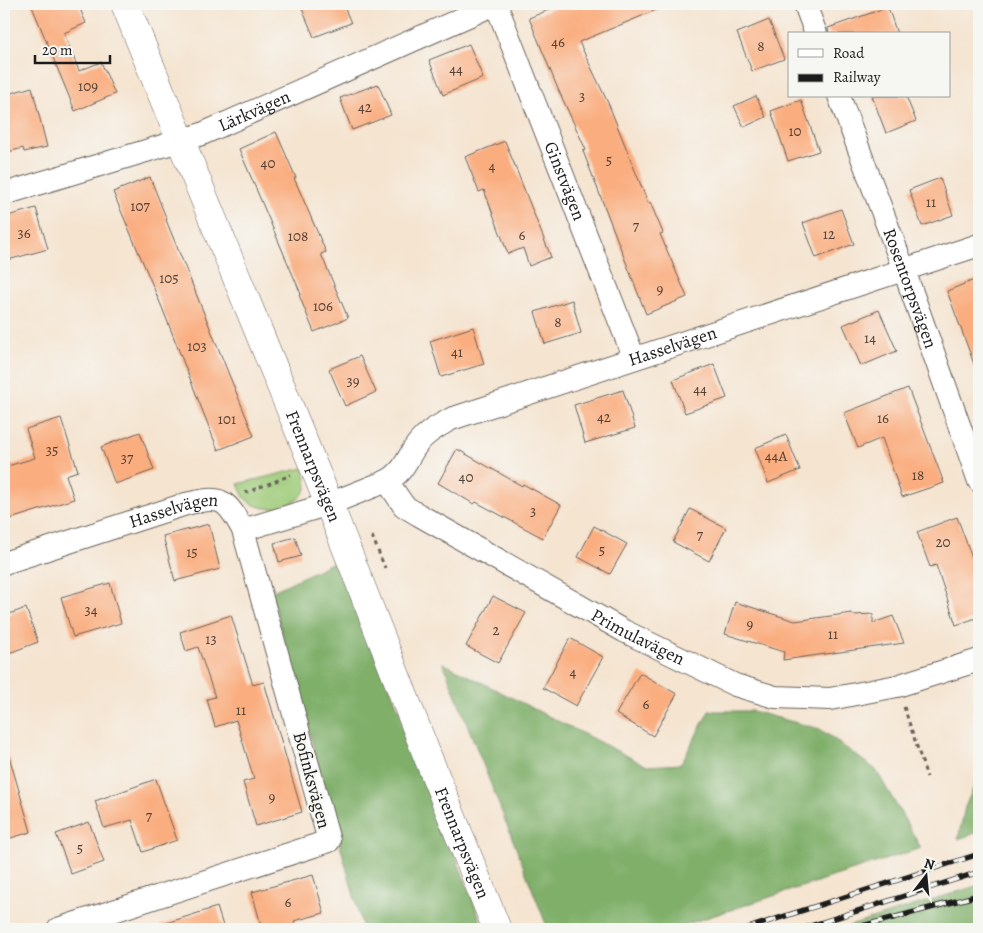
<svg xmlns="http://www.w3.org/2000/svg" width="983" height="933" viewBox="0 0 983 933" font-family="Alegreya,serif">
	<rect width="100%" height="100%" fill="#f6f6f2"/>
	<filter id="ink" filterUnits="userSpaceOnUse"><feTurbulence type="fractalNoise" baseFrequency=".02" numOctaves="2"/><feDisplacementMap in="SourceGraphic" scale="10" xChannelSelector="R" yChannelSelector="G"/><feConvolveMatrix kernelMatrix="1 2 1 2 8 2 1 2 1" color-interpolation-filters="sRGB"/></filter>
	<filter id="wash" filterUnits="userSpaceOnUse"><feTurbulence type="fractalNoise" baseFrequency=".0096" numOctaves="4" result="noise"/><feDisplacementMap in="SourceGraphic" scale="20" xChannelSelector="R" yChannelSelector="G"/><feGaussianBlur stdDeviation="1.12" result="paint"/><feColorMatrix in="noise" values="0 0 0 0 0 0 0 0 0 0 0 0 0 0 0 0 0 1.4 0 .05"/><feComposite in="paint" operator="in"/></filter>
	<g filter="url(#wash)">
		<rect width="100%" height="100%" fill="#f5e4d0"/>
		<path fill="#9fcb79" stroke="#5e744a" d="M 303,468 C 305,475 309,484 305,491 C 294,509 264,514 248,501 C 243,498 241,490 238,484 Z"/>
		<g fill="#7faf69" stroke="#4e6642">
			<polygon points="340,559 484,929 363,929 271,592"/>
			<polygon points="443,663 647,766 681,764 709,711 752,711 820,729 876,770 921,848 672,929 548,929"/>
			<polygon points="979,775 979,832 958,839 965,807"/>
			<polygon points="979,885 979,929 840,929"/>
		</g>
		<g id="blocks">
			<g fill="#faae80">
				<polygon points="31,4 78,4 86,23 64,33 79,71 101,62 115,94 75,111"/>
				<polygon points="300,4 343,4 351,23 314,37"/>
				<polygon points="563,4 671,4 579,42 609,105 648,203 650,202 663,233 660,234 687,297 646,314 583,151 586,150 558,89 529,18"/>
				<polygon points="888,7 897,34 829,34 828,28"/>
				<polygon points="769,20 784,59 752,71 737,33"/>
				<polygon points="469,44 483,78 443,95 429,60"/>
				<polygon points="378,84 391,115 352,130 340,98"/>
				<polygon points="32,87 47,147 24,152 23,148 4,153 4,95"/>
				<polygon points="756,96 766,117 744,127 734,106"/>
				<polygon points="872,96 906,96 916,121 886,133"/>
				<polygon points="801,100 819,151 788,161 771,111"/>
				<polygon points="276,132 296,178 294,178 326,252 321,254 348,318 314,332 299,295 301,294 239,149"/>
				<polygon points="505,141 551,257 529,266 523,248 508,254 484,190 479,192 465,157"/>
				<polygon points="150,177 167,220 166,220 254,436 218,450 161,305 113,192"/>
				<polygon points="940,178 953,215 922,226 909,190"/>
				<polygon points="36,208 48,249 4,261 4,217"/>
				<polygon points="841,209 854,244 816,258 803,223"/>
				<polygon points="979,278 979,371 977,372 947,291"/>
				<polygon points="572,300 581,333 545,344 535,312"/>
				<polygon points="879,310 897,351 861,366 843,325"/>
				<polygon points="473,327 484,364 441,377 430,341"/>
				<polygon points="360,356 376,392 345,406 329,369"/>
				<polygon points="714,364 727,398 685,413 673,380"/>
				<polygon points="908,388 944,483 902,497 882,438 858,448 844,413"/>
				<polygon points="623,390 635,428 585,443 574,405"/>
				<polygon points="61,418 78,471 66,475 74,499 4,521 4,467 35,458 26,429"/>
				<polygon points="140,432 154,470 115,484 101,447"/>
				<polygon points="786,435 800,470 768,483 755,448"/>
				<polygon points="457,449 522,486 523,484 561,505 543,538 476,502 474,504 438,483"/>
				<polygon points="690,509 726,528 709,561 673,542"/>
				<polygon points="957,517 979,576 979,617 956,625 936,565 930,567 917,532"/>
				<polygon points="209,524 220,569 175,581 163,536"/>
				<polygon points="594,526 627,544 610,574 578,557"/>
				<polygon points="295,537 301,556 279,562 274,543"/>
				<polygon points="110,583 121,623 73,637 61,597"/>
				<polygon points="493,596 526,613 498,663 466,646"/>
				<polygon points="735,602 795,621 852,613 853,615 873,614 873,623 893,616 904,643 783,660 784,652 725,634"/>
				<polygon points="26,608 38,642 4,655 4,616"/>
				<polygon points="231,615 253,685 264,682 302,812 256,826 243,782 254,779 236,720 215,727 207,699 215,697 198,647 186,651 180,632"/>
				<polygon points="570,638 603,657 576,706 543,688"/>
				<polygon points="640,673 677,694 653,736 616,714"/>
				<polygon points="9,756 31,832 4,840 4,757"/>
				<polygon points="156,779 177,840 143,852 132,820 104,828 95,801"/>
				<polygon points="89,822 104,862 71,874 56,834"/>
				<polygon points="313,875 324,913 294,921 296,929 262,929 252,892"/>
				<polygon points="217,907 224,929 161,929 160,925"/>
			</g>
		</g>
	</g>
	<g filter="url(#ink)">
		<use href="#blocks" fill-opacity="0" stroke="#68625b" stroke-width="1"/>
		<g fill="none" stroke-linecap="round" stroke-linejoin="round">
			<g stroke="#68625b" stroke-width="24">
				<g id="minor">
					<path id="s1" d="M 496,4 L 634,358"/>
					<polyline points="805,4 816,34"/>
					<path id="s2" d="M 839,96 L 904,270 L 979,481"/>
					<path id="s3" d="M 4,194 L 202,134 L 495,4"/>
					<path id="s4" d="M 387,481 C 406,471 407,456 419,442 C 428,431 439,426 451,419 L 979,245"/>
					<path id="s5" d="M 4,563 L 186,504 C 222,495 226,499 243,530 L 329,504 L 387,481 L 404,506 L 419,515 L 624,631 L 735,685 L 775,697 L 830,699 L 897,686 L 979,660"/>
					<polyline points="58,929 329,841 243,530"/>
				</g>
			</g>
			<g stroke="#68625b" stroke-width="29">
				<g id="tertiary">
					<path id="s6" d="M 125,4 L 329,504 L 427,755 L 497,929"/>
				</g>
			</g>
			<g stroke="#68625b" stroke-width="3" stroke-dasharray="4 4" stroke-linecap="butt">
				<polyline points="245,493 291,475"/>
				<polyline points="372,536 385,568"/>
				<polyline points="904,707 927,777"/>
			</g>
			<use href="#minor" stroke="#fff" stroke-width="22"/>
			<use href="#tertiary" stroke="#fff" stroke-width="28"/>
			<g stroke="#1c1c1c" stroke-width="5.5">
				<g id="rail">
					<polyline points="745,929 979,854"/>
					<polyline points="801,929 979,872"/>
					<polyline points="851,929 979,895"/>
				</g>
			</g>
			<use href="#rail" stroke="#f6f6f2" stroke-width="4" stroke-dasharray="11" stroke-linecap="butt"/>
		</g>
	</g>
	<g text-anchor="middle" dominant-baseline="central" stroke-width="4" stroke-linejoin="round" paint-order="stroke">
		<g font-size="15" fill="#544035">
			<text x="558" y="42">46</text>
			<text x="761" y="46">8</text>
			<text x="456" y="69">44</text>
			<text x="88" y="86">109</text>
			<text x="582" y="96">3</text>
			<text x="365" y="107">42</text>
			<text x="795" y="131">10</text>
			<text x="609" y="160">5</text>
			<text x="268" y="163">40</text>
			<text x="492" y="166">4</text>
			<text x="931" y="202">11</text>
			<text x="140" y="206">107</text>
			<text x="636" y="226">7</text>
			<text x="24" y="233">36</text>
			<text x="829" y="234">12</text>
			<text x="522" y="235">6</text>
			<text x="298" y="236">108</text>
			<text x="169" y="278">105</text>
			<text x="660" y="289">9</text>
			<text x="323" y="306">106</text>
			<text x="558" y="322">8</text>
			<text x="870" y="338">14</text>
			<text x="197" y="346">103</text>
			<text x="457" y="352">41</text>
			<text x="353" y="381">39</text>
			<text x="700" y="389">44</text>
			<text x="604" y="417">42</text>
			<text x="883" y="418">16</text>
			<text x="227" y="419">101</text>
			<text x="52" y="450">35</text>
			<text x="776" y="456">44A</text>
			<text x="127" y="458">37</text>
			<text x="918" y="475">18</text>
			<text x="466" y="477">40</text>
			<text x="533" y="511">3</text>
			<text x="700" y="535">7</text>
			<text x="943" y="542">20</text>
			<text x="602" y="550">5</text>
			<text x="192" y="552">15</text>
			<text x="91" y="610">34</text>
			<text x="750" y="624">9</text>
			<text x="496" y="630">2</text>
			<text x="833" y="634">11</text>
			<text x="211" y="639">13</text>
			<text x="573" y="672">4</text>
			<text x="646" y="704">6</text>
			<text x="241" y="710">11</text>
			<text x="272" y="797">9</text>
			<text x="149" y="816">7</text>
			<text x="80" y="848">5</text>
			<text x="288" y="902">6</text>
		</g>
		<g font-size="18" fill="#1c1c1c" stroke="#f6f6f2">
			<text stroke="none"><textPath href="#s3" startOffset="264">Lärkvägen</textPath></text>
			<text stroke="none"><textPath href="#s1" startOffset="190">Ginstvägen</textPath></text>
			<text stroke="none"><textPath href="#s2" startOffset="205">Rosentorpsvägen</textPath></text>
			<text stroke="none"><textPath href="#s4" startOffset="324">Hasselvägen</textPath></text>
			<text stroke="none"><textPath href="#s6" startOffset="499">Frennarpsvägen</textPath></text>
			<text stroke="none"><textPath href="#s5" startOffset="178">Hasselvägen</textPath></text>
			<text stroke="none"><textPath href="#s5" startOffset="714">Primulavägen</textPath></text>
			<text transform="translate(312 780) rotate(75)">Bofinksvägen</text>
			<text stroke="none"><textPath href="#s6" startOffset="904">Frennarpsvägen</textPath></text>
		</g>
	</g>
	<rect width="983" height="933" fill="none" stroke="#f6f6f2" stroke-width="20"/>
	<rect x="788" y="32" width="162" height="65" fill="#f6f6f2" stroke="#9f9f9c"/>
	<rect x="798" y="49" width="25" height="8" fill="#ffffff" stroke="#9f9f9c"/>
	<text x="833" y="58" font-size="15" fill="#1c1c1c">Road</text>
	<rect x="798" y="74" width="25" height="8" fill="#1c1c1c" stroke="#9f9f9c"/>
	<text x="833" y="82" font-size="15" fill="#1c1c1c">Railway</text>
	<g transform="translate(926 876) rotate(16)" stroke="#f6f6f2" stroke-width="4" paint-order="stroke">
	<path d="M0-4L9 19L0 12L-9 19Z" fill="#1c1c1c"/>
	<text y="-8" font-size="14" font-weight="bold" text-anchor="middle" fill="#1c1c1c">N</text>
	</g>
	<path d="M35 55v8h75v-8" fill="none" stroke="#1c1c1c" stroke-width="2.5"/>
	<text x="42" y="55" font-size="15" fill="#1c1c1c" stroke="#f6f6f2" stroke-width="4" paint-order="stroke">20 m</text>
</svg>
